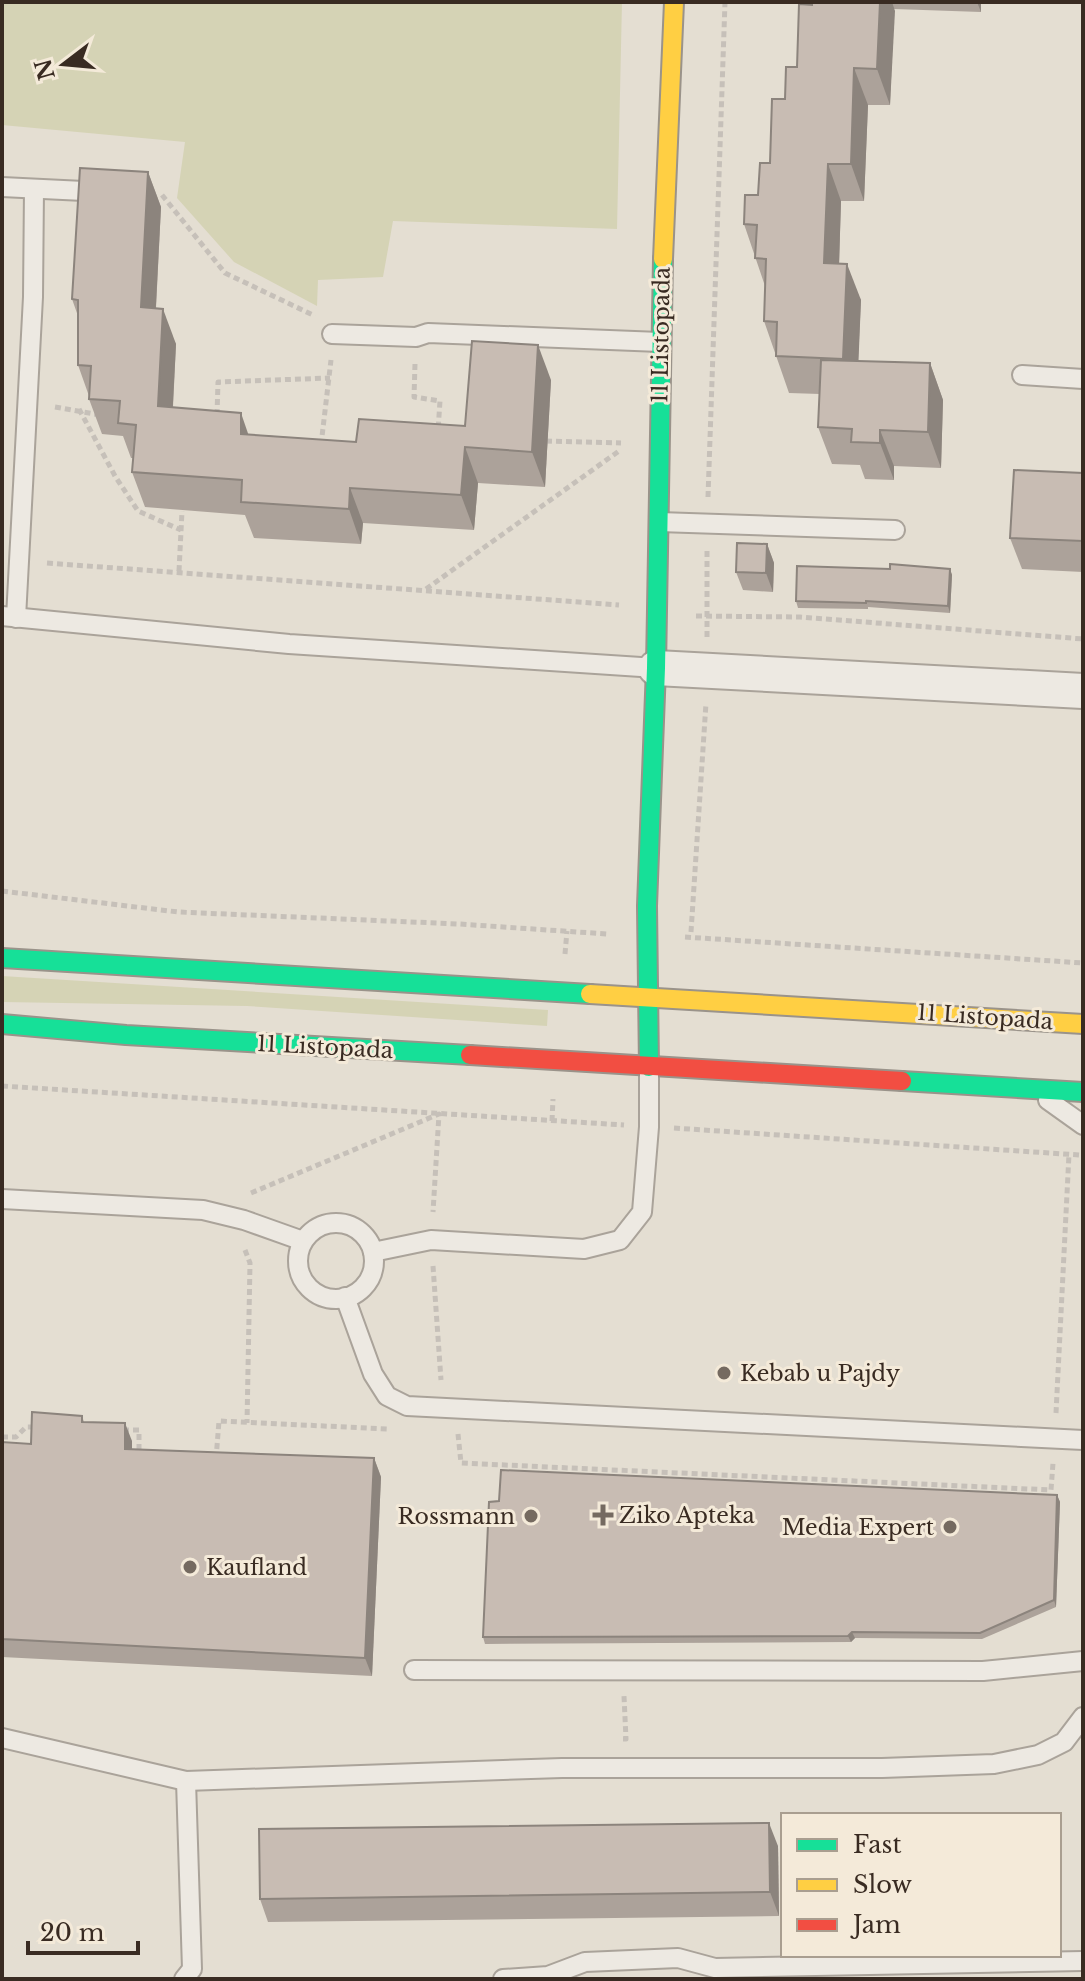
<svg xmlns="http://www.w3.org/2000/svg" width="1085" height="1981" viewBox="0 0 1085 1981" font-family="'Libre Baskerville',serif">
	<rect width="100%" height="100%" fill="#e4ded2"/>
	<g fill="#d5d3b5">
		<polygon points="2,2 622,2 617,229 393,221 383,277 318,280 317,306 234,262 177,198 185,142 2,125"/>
		<polygon points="2,976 548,1010 547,1026 247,1006 2,1002"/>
	</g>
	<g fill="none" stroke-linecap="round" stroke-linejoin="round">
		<g stroke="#aaa39a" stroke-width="22">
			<g id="lane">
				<polyline points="2,187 104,192"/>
				<polyline points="332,334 416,337 428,333 660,342"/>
				<polyline points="1022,375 1083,379"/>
				<polyline points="659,522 895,530"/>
				<polyline points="2,616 289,644 656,668"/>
				<polyline points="16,618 33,297 34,189"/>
				<polyline points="1048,1100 1083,1125"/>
				<polyline points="2,1199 203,1210 244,1220 303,1241"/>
				<circle cx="336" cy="1261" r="38"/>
				<polyline points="373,1252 431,1240 584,1249 620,1240 642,1212 649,1127 649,1067"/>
				<polyline points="345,1297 373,1374 387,1396 407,1406 1083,1440"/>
				<polyline points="414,1670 983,1671 1083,1661"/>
				<polyline points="2,1738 186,1781 562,1768 882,1768 994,1764 1038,1755 1064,1742 1083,1717"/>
				<polyline points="184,1979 192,1969 186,1781"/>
				<polyline points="503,1979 548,1976 585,1962 678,1958 715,1968 1083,1961"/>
			</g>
		</g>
		<g stroke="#aaa39a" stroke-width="38">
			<polyline id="street" points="656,668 1083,691"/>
		</g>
		<g stroke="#9a938a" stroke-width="22">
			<g id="fast">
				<polyline points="2,958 590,994"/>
				<polyline points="2,1024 126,1035 470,1055"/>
				<polyline points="649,1067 647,906 656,668 663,259"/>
				<polyline points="902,1081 1083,1092"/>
			</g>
		</g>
		<g stroke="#9a938a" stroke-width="22">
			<g id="slow">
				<polyline points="663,259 674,2"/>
				<polyline points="590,994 1083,1024"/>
			</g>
		</g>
		<g stroke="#9a938a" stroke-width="22">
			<polyline id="jam" points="470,1055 902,1081"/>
		</g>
		<g stroke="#c6c0b9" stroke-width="5" stroke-dasharray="6 4" stroke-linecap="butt">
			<polyline points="162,195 225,273 315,316"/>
			<polyline points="415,364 414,397 440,401 438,431"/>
			<polyline points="55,407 100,415"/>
			<polyline points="79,409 115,476 138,511 181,530"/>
			<polyline points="217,415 218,382 330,378"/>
			<polyline points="546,441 621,443"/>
			<polyline points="321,445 331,360"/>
			<polyline points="708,497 725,2"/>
			<polyline points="47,563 619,605"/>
			<polyline points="179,571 182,511"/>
			<polyline points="426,589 619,451"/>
			<polyline points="696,616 800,617 1083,639"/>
			<polyline points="707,637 707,551"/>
			<polyline points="2,891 178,912 459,924 607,934"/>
			<polyline points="691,932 706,703"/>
			<polyline points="685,937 1083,963"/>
			<polyline points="565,954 567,931"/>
			<polyline points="2,1086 624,1125"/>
			<polyline points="552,1121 553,1099"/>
			<polyline points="674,1128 1079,1155"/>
			<polyline points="251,1193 439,1114 433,1212"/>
			<polyline points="245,1250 250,1263 247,1423"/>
			<polyline points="433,1266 441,1380"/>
			<polyline points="1056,1413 1069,1154"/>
			<polyline points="123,1430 139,1430 139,1455"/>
			<polyline points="458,1434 461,1463 1051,1490 1053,1463"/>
			<polyline points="2,1437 16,1437 26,1427 37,1427"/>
			<polyline points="216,1459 219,1421 387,1429"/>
			<polyline points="623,1739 626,1739 624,1696"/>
		</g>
		<use href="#lane" stroke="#ede9e2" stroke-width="18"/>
		<use href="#street" stroke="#ede9e2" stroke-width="34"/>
		<use href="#fast" stroke="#16e098" stroke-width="18"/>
		<use href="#slow" stroke="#ffcf43" stroke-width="18"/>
		<use href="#jam" stroke="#f24e42" stroke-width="18"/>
	</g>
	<g fill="#aca29a">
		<polygon points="812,2 981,2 981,12 894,9 890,105 868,105 864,201 841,201 839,263 861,300 858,361 930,363 943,400 941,468 894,466 894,480 865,479 860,465 832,464 818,427 820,394 789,393 764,321 765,286 744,224 758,195 770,163 785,99 797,67"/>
		<polygon points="148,172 161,207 156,308 176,344 173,407 248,434 356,442 465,426 551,380 545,487 478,483 474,530 363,523 361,544 254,538 245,515 145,507 132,472 133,458 131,458 123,436 102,434 89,399 89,396 78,365 78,316 72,299"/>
		<polygon points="1083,473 1083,572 1022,569 1010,538"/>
		<polygon points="767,544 774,563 773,592 743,590 736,572"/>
		<polygon points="890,569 950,569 952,575 950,613 868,607 868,609 798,608 796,601"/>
		<polygon points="82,1416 84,1422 132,1441 132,1449 374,1458 381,1477 372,1676 2,1657 2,1442 31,1444"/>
		<polygon points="1057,1495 1060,1502 1056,1607 982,1639 855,1638 851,1642 485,1644 483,1637"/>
		<polygon points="778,1846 779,1916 268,1922 260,1899"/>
	</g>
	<g fill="#8c847d">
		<polygon points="880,2 892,2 895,11 890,105 877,69"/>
		<polygon points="977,2 981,2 981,12"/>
		<polygon points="854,68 868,105 864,201 851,164"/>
		<polygon points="828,164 841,201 838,300 824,263"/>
		<polygon points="148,172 161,207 154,343 141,307"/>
		<polygon points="847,264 861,300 857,396 843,359"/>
		<polygon points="163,309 176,344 171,441 158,406"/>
		<polygon points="538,345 551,380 545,487 532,452"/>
		<polygon points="930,363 943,400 941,468 928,432"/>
		<polygon points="241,413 253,448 241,434"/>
		<polygon points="880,430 894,466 894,480 880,443"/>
		<polygon points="465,447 478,483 474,530 461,495"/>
		<polygon points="350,488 363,523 361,544 349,509"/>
		<polygon points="767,544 774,563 773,592 766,573"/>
		<polygon points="950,569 952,575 950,613 948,606"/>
		<polygon points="125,1423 132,1441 132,1467 125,1449"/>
		<polygon points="374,1458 381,1477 372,1676 365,1658"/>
		<polygon points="1057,1495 1060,1502 1056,1607 1054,1600"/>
		<polygon points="852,1632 855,1638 851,1642 848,1636"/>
		<polygon points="769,1823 778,1846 779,1916 770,1892"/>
	</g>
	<g fill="#c8bcb3" stroke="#8c847d" stroke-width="2">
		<polygon points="812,2 880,2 877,69 854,68 851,164 828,164 824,263 847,264 843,359 776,356 777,322 764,321 766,259 755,258 757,225 744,224 745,195 758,195 760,163 770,163 772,99 785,99 786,67 797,67 799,4 812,5"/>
		<polygon points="80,168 148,172 141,307 163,309 158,406 241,413 241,434 356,442 359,419 465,426 472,341 538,345 532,452 465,447 461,495 350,488 349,509 241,502 242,480 132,472 136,425 118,423 120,401 89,399 91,366 78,365 78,300 72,299"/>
		<polygon points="821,360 930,363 928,432 880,430 880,443 851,442 852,429 818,427"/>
		<polygon points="1014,470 1083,473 1083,541 1010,538"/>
		<polygon points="737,543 767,544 766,573 736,572"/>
		<polygon points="890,564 950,569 948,606 866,601 866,603 796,601 797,566 890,569"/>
		<polygon points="32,1412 82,1416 82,1422 125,1423 125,1449 374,1458 365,1658 2,1639 2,1442 31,1444"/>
		<polygon points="501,1470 1057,1495 1054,1600 980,1633 852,1632 848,1636 483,1637 489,1502 499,1501"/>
		<polygon points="769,1823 770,1892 260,1899 259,1829"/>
	</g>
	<g fill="#756a60" stroke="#f4ead9" stroke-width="3">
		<circle cx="724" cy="1373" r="8"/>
		<path d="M599 1503h8v8h8v8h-8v8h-8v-8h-8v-8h8z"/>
		<circle cx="531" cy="1516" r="8"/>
		<circle cx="950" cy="1527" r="8"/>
		<circle cx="190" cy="1567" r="8"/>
	</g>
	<g text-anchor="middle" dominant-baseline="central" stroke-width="6" stroke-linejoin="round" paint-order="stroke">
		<g font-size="22" fill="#392b22" stroke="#f4ead9">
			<text transform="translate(661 335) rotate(-89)">11 Listopada</text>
			<text transform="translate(985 1017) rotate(4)">11 Listopada</text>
			<text transform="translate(325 1047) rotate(3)">11 Listopada</text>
		</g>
		<g font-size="22" fill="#392b22" stroke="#f4ead9" text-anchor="start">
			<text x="740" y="1373">Kebab u Pajdy</text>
			<text x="619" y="1515">Ziko Apteka</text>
			<text x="515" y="1516" text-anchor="end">Rossmann</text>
			<text x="934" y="1527" text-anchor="end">Media Expert</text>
			<text x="206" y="1567">Kaufland</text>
		</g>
	</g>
	<rect width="1085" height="1981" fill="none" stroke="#392b22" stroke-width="8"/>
	<rect x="781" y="1813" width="280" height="144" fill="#f4ead9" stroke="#a99e90" stroke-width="2"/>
	<rect x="797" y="1839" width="40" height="12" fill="#16e098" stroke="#a99e90" stroke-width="2"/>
	<text x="853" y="1853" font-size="24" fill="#392b22">Fast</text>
	<rect x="797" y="1879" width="40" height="12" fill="#ffcf43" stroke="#a99e90" stroke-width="2"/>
	<text x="853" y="1893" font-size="24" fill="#392b22">Slow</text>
	<rect x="797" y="1919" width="40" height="12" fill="#f24e42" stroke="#a99e90" stroke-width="2"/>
	<text x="853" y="1933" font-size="24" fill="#392b22">Jam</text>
	<g transform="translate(64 64) rotate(254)" stroke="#f4ead9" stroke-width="6" paint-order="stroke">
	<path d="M0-6L14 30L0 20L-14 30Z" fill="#392b22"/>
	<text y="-12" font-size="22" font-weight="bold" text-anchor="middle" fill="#392b22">N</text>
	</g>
	<path d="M28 1941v12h110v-12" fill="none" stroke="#392b22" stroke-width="4"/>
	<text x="40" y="1941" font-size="24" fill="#392b22" stroke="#f4ead9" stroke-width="6" paint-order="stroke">20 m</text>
</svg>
